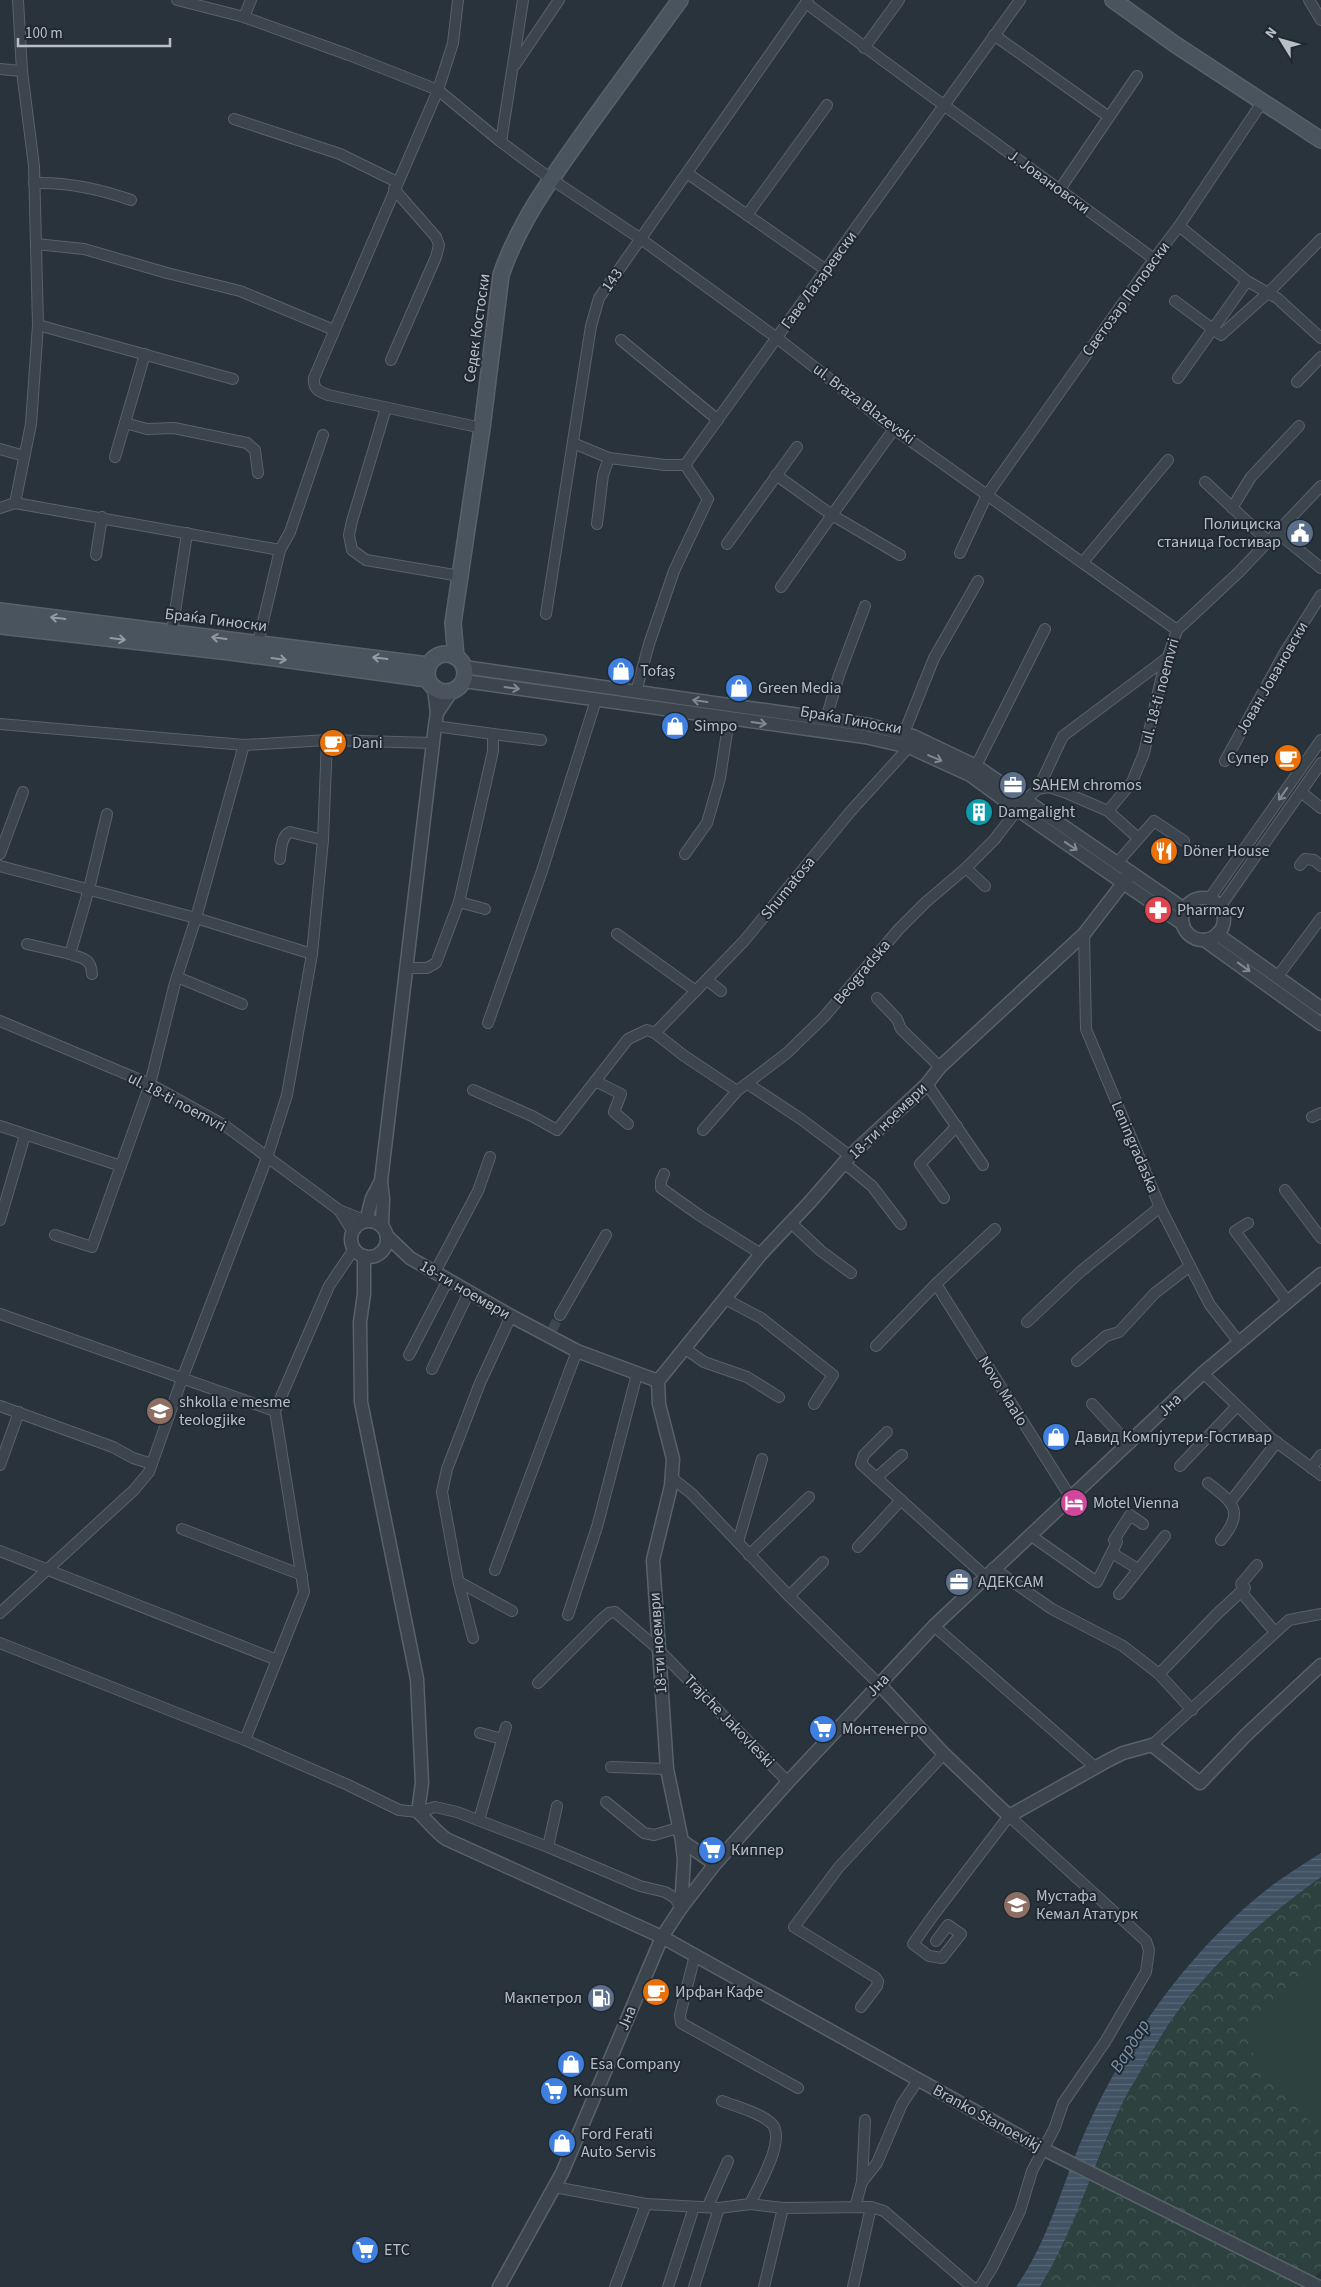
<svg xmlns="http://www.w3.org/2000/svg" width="1321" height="2287" viewBox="0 0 1321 2287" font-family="'Source Sans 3',sans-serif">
	<defs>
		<pattern id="forest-crowns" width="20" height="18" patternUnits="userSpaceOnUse" patternTransform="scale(1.25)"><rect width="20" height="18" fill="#2d413f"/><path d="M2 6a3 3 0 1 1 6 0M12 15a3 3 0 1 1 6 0" fill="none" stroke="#495b59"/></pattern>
		<pattern id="water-rules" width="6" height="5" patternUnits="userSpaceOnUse" patternTransform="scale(1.25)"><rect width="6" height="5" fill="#405263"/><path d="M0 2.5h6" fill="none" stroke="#5a6978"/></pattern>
	</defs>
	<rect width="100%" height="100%" fill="#28333c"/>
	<polygon fill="url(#forest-crowns)" points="1321,1877 1321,2271 1305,2287 1041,2287 1063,2244 1125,2097 1171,2021 1202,1981 1237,1946 1276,1911"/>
	<polygon fill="#2d413f" points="1321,1963 1321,2133 1257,2067 1247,2030"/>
	<path fill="url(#water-rules)" d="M 1321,1853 L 1321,1877 C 1265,1918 1210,1964 1171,2021 C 1162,2034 1155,2047 1147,2060 C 1140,2073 1131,2086 1124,2100 C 1094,2161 1076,2228 1040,2287 L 1016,2287 C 1049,2240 1062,2184 1085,2132 C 1125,2040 1193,1945 1274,1884 C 1289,1873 1305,1863 1321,1853 Z"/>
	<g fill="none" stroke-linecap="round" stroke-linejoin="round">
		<polyline stroke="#3e4851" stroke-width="10" stroke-dasharray="10 5" stroke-linecap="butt" points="552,1330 560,1315"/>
		<g stroke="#59626a" stroke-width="12">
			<g id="minor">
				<polyline points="177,0 244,17 349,55 438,90 501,142 551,179 641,239 777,338 894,429 1177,630"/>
				<path d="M 458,0 L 453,43 L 438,90 L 314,378 C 313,389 318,391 328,395 L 482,428"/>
				<polyline points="1309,0 1321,20"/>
				<path d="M 806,3 C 921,90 1038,173 1154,259"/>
				<polyline points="244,17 251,0"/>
				<polyline points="994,35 1109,117"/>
				<polyline points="864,48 899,0"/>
				<polyline points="515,65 559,0"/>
				<polyline points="0,69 22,71"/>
				<polyline points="234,119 340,154 397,182"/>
				<polyline points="501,142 523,0"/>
				<polyline points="687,173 826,270"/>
				<path d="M 34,183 C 68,182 100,189 131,200"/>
				<polyline points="1060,189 1137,76"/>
				<polyline points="747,215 827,105"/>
				<polyline points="1179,226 1247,281 1277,298 1321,338"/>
				<polyline points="36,244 84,249 167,273 240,291 334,330"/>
				<polyline points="1175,301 1221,335 1269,292 1321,239"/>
				<polyline points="38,325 233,379"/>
				<polyline points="621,340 718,420"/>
				<polyline points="391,360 436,257 439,245 436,237 394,189"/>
				<polyline points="1178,378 1247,281"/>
				<polyline points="1297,382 1321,357"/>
				<polyline points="386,408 352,521 349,535 352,550 366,560 460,576"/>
				<polyline points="125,423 147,429 174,428 247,443 255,450 258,473"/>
				<polyline points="894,429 832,515 900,555"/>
				<polyline points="573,443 609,458 665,465 685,465 1020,0"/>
				<polyline points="0,449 24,456"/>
				<polyline points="115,457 145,354"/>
				<polyline points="776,475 832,515 781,587"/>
				<polyline points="1205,482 1269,542"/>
				<polyline points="15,503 280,550"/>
				<polyline points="0,508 15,503 31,424 38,325 34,166 22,71 18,0"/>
				<polyline points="1232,508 1251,477 1299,426"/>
				<polyline points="597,524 603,475 609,458"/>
				<polyline points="1278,533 1321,568"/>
				<polyline points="727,544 797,447"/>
				<polyline points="960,553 987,495 1154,259 1179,226 1263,101"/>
				<polyline points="96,555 102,517"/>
				<polyline points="1083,562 1168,460"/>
				<polyline points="546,614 591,326 599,298 808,0"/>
				<polyline points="172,632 187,533"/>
				<polyline points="258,643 280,550 290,532 323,435"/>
				<polyline points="636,692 649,644 674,571 708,499 685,465"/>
				<polyline points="826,719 839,675 865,606"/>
				<polyline points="0,724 244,745 327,740 433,743"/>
				<polyline points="435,726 493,734"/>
				<polyline points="904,733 934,658 978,581"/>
				<polyline points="1225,761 1285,652 1321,595"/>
				<polyline points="976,766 1045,629"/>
				<polyline points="1038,789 1063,736 1167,658"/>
				<polyline points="1301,792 1321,808"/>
				<polyline points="1108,811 1138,838"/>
				<polyline points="0,854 23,792"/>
				<polyline points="685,854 707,823 720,778 729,719"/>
				<path d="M 280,859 C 281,850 281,836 290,832 L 323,840"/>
				<polyline points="1117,863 1154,821 1184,841"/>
				<polyline points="1300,865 1305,859 1314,860 1321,866"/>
				<polyline points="0,866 196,918 312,954"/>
				<polyline points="966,868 985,886"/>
				<polyline points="1209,899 1321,740"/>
				<polyline points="459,902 485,909"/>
				<polyline points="1220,907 1321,763"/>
				<polyline points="617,934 696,991"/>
				<polyline points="1084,934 1086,1029 1160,1207 1210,1305 1239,1342"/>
				<polyline points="27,944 70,954"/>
				<polyline points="408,968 427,968 436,963 459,902 493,751 493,734 541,740"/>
				<path d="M 92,974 C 91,958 83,959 70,954 L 89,889 L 107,814"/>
				<polyline points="1278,976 1321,918"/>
				<polyline points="177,977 242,1004"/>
				<polyline points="707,980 721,991"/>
				<polyline points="877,998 897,1019 901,1029 940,1067"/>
				<polyline points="0,1021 150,1084 224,1125 339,1210 366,1221"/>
				<polyline points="488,1023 542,871 596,700"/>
				<polyline points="655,1033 744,941 850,812 909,747 911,741"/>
				<polyline points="595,1081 621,1094 614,1112 628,1124"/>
				<polyline points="748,1084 801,1119 850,1156"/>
				<polyline points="927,1084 983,1165"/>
				<polyline points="473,1090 532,1116 557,1130 628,1039 647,1030 655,1033 683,1055 737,1091"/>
				<polyline points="1312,1117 1321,1113"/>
				<polyline points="0,1126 121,1166"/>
				<polyline points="703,1130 737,1091 787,1053 824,1017 899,929 926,902 966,868 994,840 1025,800 1038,789 1049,787 1064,792 1108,811 1132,782 1144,753 1162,675 1177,630 1239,572 1321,486"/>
				<polyline points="844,1163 872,1186 901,1224"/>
				<polyline points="664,1174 661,1181 661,1188 699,1215 761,1254"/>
				<polyline points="1285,1190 1321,1238"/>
				<polyline points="944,1198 920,1164 957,1126"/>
				<polyline points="339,1210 353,1232"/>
				<polyline points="0,1220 25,1135"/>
				<polyline points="790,1222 821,1251 851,1273"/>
				<polyline points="1248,1223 1235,1231 1288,1302"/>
				<polyline points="55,1235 92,1247 150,1084 175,983 196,918 244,745"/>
				<polyline points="435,1272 478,1191 490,1157"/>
				<polyline points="936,1284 1071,1498"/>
				<polyline points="725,1299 761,1318 833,1375 814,1404"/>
				<polyline points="0,1314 275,1411"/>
				<polyline points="560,1315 606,1235"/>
				<polyline points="1027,1322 1080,1272 1160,1207"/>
				<polyline points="876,1346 936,1284 995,1229"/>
				<polyline points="684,1348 704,1362 747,1377 779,1397"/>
				<polyline points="409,1355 448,1280"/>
				<polyline points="1077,1361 1106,1336 1119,1332 1155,1293 1190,1266"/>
				<polyline points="432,1369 469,1292"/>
				<polyline points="1203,1373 1271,1438 1321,1475"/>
				<polyline points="1092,1404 1129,1444"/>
				<polyline points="0,1406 113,1447 133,1458 152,1464"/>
				<polyline points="887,1432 864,1455 861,1464 985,1576"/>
				<polyline points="0,1465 19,1412"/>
				<polyline points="1180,1466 1237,1406"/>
				<polyline points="1311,1468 1321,1455"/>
				<polyline points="672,1478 692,1494 789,1596 879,1684"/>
				<polyline points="876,1478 902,1455"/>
				<path d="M 1208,1483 C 1232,1502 1246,1511 1221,1540"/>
				<polyline points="1231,1501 1277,1442"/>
				<polyline points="182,1529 302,1575"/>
				<polyline points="1030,1535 1097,1582 1117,1542 1114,1540 1130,1515 1143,1524"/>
				<polyline points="738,1542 762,1459"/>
				<polyline points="858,1547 901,1500"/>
				<polyline points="0,1551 277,1660"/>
				<polyline points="1112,1553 1138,1569"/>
				<polyline points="749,1555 809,1497"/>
				<polyline points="993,1568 1052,1609 1123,1646 1159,1674 1192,1710"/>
				<polyline points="495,1570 577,1351"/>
				<polyline points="459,1582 512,1611"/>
				<polyline points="1241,1592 1275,1632"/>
				<polyline points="1119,1594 1165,1536"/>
				<polyline points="789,1596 823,1562"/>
				<polyline points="0,1613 134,1490 149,1472 182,1379 267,1158 287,1095 312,954 323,840 327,740"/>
				<polyline points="568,1615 597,1527 637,1374"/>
				<polyline points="934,1626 1095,1767"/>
				<polyline points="473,1638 458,1580 442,1492 447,1469 480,1383 511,1316"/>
				<polyline points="0,1643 245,1740 348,1785 399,1810 418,1812 435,1807 457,1812 548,1847 640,1886 665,1892 675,1898 681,1908"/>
				<polyline points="1159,1674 1217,1614 1245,1588 1241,1584 1257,1565"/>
				<polyline points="538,1683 603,1618 609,1613 615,1612 657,1648 788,1782"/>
				<polyline points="480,1733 502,1739"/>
				<polyline points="245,1740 304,1592 275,1411 329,1286 354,1249"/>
				<polyline points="1152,1745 1289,1620 1321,1614"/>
				<polyline points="611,1767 667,1769"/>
				<polyline points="606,1802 644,1833 654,1835 678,1828"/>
				<polyline points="479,1820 506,1727"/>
				<polyline points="548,1847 557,1806"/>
				<polyline points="936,1941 948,1925 961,1934 942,1958 929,1956 913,1944 932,1917 1009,1816 1146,1941 1149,1950 1146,1972 1105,2042 1063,2103 1055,2127 1032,2171 1020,2211 992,2268 980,2287"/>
				<polyline points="695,1955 680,2015 681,2023 798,2088"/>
				<polyline points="861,2007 877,1986 878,1981 875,1977 794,1927 839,1867 944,1754"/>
				<path d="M 722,2101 C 737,2107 759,2112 771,2123 C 788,2138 757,2188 750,2204"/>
				<polyline points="862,2182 865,2120"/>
				<polyline points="554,2187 646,2204 719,2208 750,2204 783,2208 871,2207 884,2211 972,2287"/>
				<polyline points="708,2206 728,2161"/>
				<polyline points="855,2207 862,2182 877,2163 902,2104 918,2080"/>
				<polyline points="615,2287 646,2204"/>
				<polyline points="668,2287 694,2207"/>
				<polyline points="694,2287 719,2208"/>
				<polyline points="764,2287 783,2208"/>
				<polyline points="853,2287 871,2207"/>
			</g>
		</g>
		<g stroke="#59626a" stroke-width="15">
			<g id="tertiary">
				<polyline points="464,667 869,725 913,736 976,766 1184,909"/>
				<polyline points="464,681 865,737 909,747 970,775 1018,810 1183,924"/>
				<polyline points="434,688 437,713"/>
				<circle cx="1203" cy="919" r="21"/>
				<polyline points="1217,934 1321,1008"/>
				<polyline points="1204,940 1321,1024"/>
				<circle cx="369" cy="1239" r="18"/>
				<polyline points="366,1221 372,1198 381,1181"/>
				<polyline points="382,1226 383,1199 381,1181 435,726 437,713 451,692"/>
				<polyline points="387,1236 410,1258 511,1316 577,1351 658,1381"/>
				<path d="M 364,1256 L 364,1294 L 360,1322 L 361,1402 L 417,1679 L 422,1783 L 418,1812 C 428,1821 435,1831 446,1839 L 662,1937 L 1043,2149 L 1319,2287"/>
				<polyline points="879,1684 944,1754 1009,1816 1107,1761 1123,1753 1152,1745 1200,1783 1246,1735 1321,1665"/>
				<polyline points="682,1841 715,1864"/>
				<polyline points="681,1908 684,1860 682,1841 667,1769 653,1560 671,1486 673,1459 659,1404 658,1381 761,1254 810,1202 850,1156 927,1084 940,1067 1084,934 1131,873"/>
				<polyline points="499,2287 562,2173 662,1937 681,1908 715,1864 788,1782 934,1626 1203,1373 1321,1274"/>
			</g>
		</g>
		<g stroke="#59626a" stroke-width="18">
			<g id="secondary">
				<polyline points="1113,0 1176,45 1321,140"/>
				<polyline points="0,611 428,665"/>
				<polyline points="0,626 230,652 427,679"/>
				<circle cx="446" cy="673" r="19"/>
				<path d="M 456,657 L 453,623 L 482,428 L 501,275 C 520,219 556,172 590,124 C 620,83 650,41 680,0"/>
			</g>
		</g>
		<use href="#minor" stroke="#3c444d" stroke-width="10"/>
		<use href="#tertiary" stroke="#3c444d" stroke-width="12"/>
		<use href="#secondary" stroke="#4a545f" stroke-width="15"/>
	</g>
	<defs><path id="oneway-shaft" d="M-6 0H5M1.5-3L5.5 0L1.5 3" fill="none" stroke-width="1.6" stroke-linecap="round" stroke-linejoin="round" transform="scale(1.25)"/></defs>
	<g stroke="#929aa3">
		<use href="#oneway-shaft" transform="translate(58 618) rotate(-173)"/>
		<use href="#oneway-shaft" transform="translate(219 638) rotate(-172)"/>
		<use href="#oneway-shaft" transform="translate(118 639) rotate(7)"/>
		<use href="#oneway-shaft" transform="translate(380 658) rotate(-173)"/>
		<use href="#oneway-shaft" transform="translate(279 659) rotate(8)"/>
	</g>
	<g stroke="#808890">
		<use href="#oneway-shaft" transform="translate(512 688) rotate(8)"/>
		<use href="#oneway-shaft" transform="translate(700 701) rotate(-172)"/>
		<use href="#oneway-shaft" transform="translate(759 723) rotate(8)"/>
		<use href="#oneway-shaft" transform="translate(935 758) rotate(23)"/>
		<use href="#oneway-shaft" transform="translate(1283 794) rotate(125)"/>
		<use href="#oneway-shaft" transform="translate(1071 846) rotate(34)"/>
		<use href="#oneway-shaft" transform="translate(1244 967) rotate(36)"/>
	</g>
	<defs>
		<g id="civic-disc" transform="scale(1.4375)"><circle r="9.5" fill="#5c6f8a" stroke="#202932"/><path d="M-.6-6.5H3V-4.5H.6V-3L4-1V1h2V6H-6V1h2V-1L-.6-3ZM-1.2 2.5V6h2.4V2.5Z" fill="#fff"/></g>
		<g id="shop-disc" transform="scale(1.4375)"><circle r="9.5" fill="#3f7fe0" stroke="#202932"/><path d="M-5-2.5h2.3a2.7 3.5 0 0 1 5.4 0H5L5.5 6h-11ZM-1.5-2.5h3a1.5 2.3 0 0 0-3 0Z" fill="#fff"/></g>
		<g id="cafe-disc" transform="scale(1.4375)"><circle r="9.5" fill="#e8710a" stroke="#202932"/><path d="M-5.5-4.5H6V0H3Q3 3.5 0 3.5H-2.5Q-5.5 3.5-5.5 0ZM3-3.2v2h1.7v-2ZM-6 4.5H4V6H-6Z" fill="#fff"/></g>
		<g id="office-disc" transform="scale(1.4375)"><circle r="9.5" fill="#5c6f8a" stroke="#202932"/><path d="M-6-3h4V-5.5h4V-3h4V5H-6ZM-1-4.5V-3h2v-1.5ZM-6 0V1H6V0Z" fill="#fff"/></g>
		<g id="building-disc" transform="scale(1.4375)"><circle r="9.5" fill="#0f9aa8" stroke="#202932"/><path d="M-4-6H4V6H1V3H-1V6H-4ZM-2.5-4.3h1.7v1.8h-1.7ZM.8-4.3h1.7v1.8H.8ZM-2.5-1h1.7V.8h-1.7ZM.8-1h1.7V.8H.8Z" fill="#fff"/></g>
		<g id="restaurant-disc" transform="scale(1.4375)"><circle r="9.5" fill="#e8710a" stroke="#202932"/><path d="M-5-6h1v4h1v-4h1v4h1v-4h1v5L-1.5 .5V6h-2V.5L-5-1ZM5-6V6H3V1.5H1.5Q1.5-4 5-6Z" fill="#fff"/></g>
		<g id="pharmacy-disc" transform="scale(1.4375)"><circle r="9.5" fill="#e0444e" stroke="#202932"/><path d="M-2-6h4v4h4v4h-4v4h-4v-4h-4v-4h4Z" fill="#fff"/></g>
		<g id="school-disc" transform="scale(1.4375)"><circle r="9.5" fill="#8d6e63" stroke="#202932"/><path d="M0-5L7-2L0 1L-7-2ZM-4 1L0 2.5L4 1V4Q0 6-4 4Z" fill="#fff"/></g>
		<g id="hotel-disc" transform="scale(1.4375)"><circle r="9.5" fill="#d1479c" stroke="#202932"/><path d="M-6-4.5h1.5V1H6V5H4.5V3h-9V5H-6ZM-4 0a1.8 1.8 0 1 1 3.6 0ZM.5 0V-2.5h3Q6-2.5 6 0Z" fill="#fff"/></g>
		<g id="supermarket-disc" transform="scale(1.4375)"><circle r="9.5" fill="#3f7fe0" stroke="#202932"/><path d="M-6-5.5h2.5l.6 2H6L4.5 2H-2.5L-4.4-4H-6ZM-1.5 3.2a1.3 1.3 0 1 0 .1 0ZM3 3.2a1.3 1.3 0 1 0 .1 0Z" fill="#fff"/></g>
		<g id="fuel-disc" transform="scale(1.4375)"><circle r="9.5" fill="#5c6f8a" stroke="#202932"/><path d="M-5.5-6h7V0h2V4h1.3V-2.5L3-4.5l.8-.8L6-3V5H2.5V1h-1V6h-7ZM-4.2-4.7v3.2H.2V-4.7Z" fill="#fff"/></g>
	</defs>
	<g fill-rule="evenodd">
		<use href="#civic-disc" x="1300" y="533"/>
		<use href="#shop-disc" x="621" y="671"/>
		<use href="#shop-disc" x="739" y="688"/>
		<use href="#shop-disc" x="675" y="726"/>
		<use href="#cafe-disc" x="333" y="743"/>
		<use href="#cafe-disc" x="1288" y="758"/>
		<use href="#office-disc" x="1013" y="785"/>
		<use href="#building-disc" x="979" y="812"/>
		<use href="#restaurant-disc" x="1164" y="851"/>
		<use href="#pharmacy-disc" x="1158" y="910"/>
		<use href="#school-disc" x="160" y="1411"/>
		<use href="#shop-disc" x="1056" y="1437"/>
		<use href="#hotel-disc" x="1074" y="1503"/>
		<use href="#office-disc" x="959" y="1582"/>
		<use href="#supermarket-disc" x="823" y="1729"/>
		<use href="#supermarket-disc" x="712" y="1850"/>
		<use href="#school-disc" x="1017" y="1905"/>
		<use href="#cafe-disc" x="656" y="1992"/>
		<use href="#fuel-disc" x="601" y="1998"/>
		<use href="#shop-disc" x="571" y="2064"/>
		<use href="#supermarket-disc" x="554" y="2091"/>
		<use href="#shop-disc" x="562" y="2143"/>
		<use href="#supermarket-disc" x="365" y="2250"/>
	</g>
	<g text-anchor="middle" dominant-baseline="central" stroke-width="4" stroke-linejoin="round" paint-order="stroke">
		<g font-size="16" fill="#b8bfc7" stroke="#202932">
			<text transform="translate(1049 182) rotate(36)">Ј. Јовановски</text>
			<text transform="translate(612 280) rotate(-55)">143</text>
			<text transform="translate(819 280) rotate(-54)">Гаве Лазаревски</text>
			<text transform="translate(1126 299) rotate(-54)">Светозар Поповски</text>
			<text transform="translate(477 328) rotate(-82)">Седек Костоски</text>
			<text transform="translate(864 404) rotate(37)">ul. Braza Blazevski</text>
			<text transform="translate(216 620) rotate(7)">Браќа Гиноски</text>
			<text transform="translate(1272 678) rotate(-60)">Јован Јовановски</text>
			<text transform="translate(1160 691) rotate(-75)">ul. 18-ti noemvri</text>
			<text transform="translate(851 720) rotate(10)">Браќа Гиноски</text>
			<text transform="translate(788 888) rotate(-51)">Shumatosa</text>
			<text transform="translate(862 972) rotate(-50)">Beogradska</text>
			<text transform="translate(177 1102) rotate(28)">ul. 18-ti noemvri</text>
			<text transform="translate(888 1121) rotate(-44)">18-ти ноември</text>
			<text transform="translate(1135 1147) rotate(67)">Leningradaska</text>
			<text transform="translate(465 1290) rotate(30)">18-ти ноември</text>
			<text transform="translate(1003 1391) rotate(58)">Novo Maalo</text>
			<text transform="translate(1170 1405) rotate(-44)">Јна</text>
			<text transform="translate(658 1643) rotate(-94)">18-ти ноември</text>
			<text transform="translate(878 1685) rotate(-46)">Јна</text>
			<text transform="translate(729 1721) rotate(46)">Trajche Jakovleski</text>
			<text transform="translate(627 2018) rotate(-68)">Јна</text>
			<text transform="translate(987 2118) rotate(29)">Branko Stanoevikj</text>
		</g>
		<g font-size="16" fill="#b8bfc7" stroke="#202932" text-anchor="start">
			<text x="1281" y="524" text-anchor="end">Полициска<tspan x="1281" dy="18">станица Гостивар</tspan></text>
			<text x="640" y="671">Tofaş</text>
			<text x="758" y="688">Green Media</text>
			<text x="694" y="726">Simpo</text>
			<text x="352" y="743">Dani</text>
			<text x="1269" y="758" text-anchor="end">Супер</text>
			<text x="1032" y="785">SAHEM chromos</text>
			<text x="998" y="812">Damgalight</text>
			<text x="1183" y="851">Döner House</text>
			<text x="1177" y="910">Pharmacy</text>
			<text x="179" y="1402">shkolla e mesme<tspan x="179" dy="18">teologjike</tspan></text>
			<text x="1075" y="1437">Давид Компјутери-Гостивар</text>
			<text x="1093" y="1503">Motel Vienna</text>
			<text x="978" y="1582">АДЕКСАМ</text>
			<text x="842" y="1729">Монтенегро</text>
			<text x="731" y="1850">Киппер</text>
			<text x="1036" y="1896">Мустафа<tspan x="1036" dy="18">Кемал Ататурк</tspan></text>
			<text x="675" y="1992">Ирфан Кафе</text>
			<text x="582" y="1998" text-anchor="end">Макпетрол</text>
			<text x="590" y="2064">Esa Company</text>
			<text x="573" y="2091">Konsum</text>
			<text x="581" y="2134">Ford Ferati<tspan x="581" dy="18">Auto Servis</tspan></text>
			<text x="384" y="2250">ETC</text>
		</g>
		<g font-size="18" font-style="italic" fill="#7c93a7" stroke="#202932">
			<text transform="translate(1130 2046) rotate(-58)">Вардар</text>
		</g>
	</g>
	<g transform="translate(1281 40) rotate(307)" stroke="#202932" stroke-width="4" paint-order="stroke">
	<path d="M0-4L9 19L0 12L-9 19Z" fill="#b8bfc7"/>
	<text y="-8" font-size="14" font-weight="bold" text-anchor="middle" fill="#b8bfc7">N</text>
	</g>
	<path d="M18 38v8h152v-8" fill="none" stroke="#b8bfc7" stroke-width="2.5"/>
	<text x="25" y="38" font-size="15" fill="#b8bfc7" stroke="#202932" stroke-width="4" paint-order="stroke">100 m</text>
</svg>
